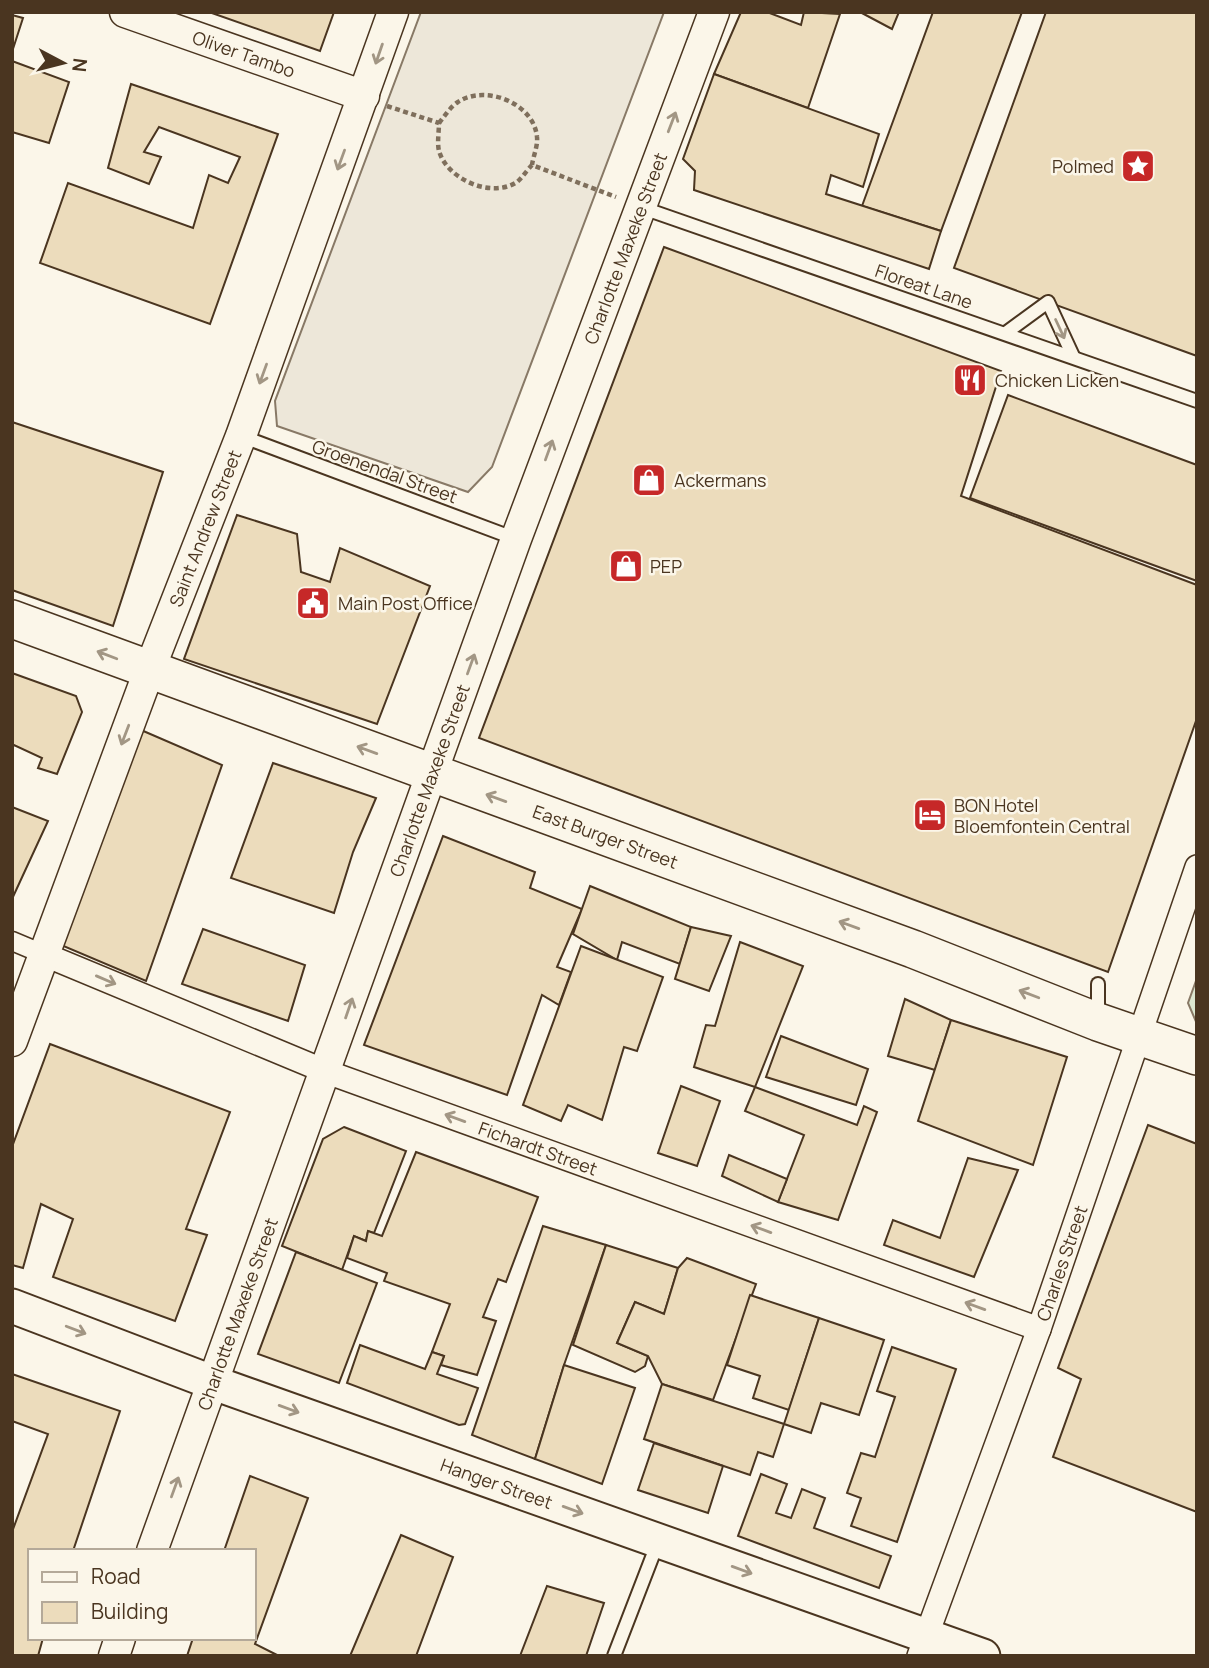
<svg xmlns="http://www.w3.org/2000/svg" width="1209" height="1668" viewBox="0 0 1209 1668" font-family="Manrope,sans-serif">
	<rect width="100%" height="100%" fill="#fbf6e9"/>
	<polygon fill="#dce7d0" stroke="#887966" stroke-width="2" points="1197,978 1197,1024 1188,1003"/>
	<polygon fill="#ede7d9" stroke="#887966" stroke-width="2" points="421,12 664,12 492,467 468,492 277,426 275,401"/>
	<g fill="#ecdcbc" stroke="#4a3520" stroke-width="2">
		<polygon points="209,12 334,12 320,51"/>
		<polygon points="741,12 767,12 801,25 804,12 840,14 808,108 714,74"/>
		<polygon points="860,12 899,12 892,29"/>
		<polygon points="933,12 1022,12 941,231 862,206"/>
		<polygon points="1046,12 1197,12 1197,356 954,268"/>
		<polygon points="12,15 23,18 12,52"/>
		<polygon points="12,61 69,82 49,143 12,132"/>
		<polygon points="714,74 879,134 863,187 831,175 826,194 941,231 929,269 694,190 695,171 683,159"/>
		<polygon points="131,84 278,134 210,324 40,263 68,183 193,228 209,175 228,183 240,157 159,127 144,152 161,157 149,184 108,168"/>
		<polygon points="664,247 1001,371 961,496 1197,585 1197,718 1108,972 479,738"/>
		<polygon points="1008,395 1197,465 1197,581 970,498"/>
		<polygon points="12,422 163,472 113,626 12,590"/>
		<polygon points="237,515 297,534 301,572 330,582 340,548 430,586 377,724 184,659"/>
		<polygon points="12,673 76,696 82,712 57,774 38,768 42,758 14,745 12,748"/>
		<polygon points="141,730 222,765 146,981 61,945"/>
		<polygon points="273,763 376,798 353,852 334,913 231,878"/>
		<polygon points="12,807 48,821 12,899"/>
		<polygon points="443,836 535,872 530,888 582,909 557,967 571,972 559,1005 542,995 507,1095 364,1045"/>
		<polygon points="590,886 691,927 680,964 622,942 617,960 573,934"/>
		<polygon points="691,927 731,936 709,991 675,979"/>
		<polygon points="203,929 305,965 288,1021 182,984"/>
		<polygon points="740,942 803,966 755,1087 694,1067 706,1025 715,1026"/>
		<polygon points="581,946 663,977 637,1051 624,1047 602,1120 568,1105 561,1121 523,1105"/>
		<polygon points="905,999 951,1020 935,1070 888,1056"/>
		<polygon points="951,1020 1067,1057 1033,1165 918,1121"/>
		<polygon points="781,1036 868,1069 856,1105 766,1077"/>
		<polygon points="50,1044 230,1112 186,1229 207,1235 175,1321 53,1277 73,1219 41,1204 23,1268 12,1265 12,1147"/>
		<polygon points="681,1086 720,1101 697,1166 658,1153"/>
		<polygon points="755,1087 857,1125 864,1106 877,1112 838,1220 778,1202 804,1135 745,1111"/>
		<polygon points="1148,1125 1197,1144 1197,1512 1053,1457 1081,1379 1058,1368"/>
		<polygon points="344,1127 406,1151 374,1233 368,1231 366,1241 354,1236 342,1270 282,1246 323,1139"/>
		<polygon points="416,1152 538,1197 506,1282 498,1279 483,1317 496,1321 477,1375 441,1365 444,1356 432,1352 450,1304 384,1281 387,1273 347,1258 354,1236 366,1241 368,1231 382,1236"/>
		<polygon points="729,1155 787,1179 778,1202 722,1176"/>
		<polygon points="968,1158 1018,1170 974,1277 884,1245 893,1220 940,1238"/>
		<polygon points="543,1226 606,1245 564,1365 535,1459 472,1435"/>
		<polygon points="606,1245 678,1268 664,1314 635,1302 617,1343 648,1356 645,1366 635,1372 573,1345"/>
		<polygon points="296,1252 377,1283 339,1383 258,1354"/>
		<polygon points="687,1258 756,1284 713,1400 662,1384 648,1356 617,1343 635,1302 664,1314 678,1268"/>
		<polygon points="750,1295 819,1318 789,1410 753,1398 760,1376 727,1365"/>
		<polygon points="819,1318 884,1340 859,1415 821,1403 811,1433 784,1424"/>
		<polygon points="360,1345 425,1369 432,1352 444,1356 437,1374 478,1388 465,1424 459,1425 347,1383"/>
		<polygon points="892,1347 956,1369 897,1542 851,1526 861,1498 847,1493 861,1453 875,1457 895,1397 877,1391"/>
		<polygon points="564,1365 635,1388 602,1484 535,1459"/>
		<polygon points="12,1374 120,1411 73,1551 30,1551 30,1638 43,1638 38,1656 12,1656 12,1532 48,1434 12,1421"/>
		<polygon points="662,1384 784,1424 773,1457 758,1452 750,1475 644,1439"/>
		<polygon points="654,1443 723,1466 708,1513 638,1490"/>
		<polygon points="761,1474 787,1484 776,1513 791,1518 802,1489 825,1498 814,1528 891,1556 879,1588 738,1536"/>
		<polygon points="250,1476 308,1498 255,1644 279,1656 187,1656 193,1638 254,1638 254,1551 224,1551"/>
		<polygon points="401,1535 453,1557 416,1656 350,1656"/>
		<polygon points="547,1586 604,1603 586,1656 520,1656"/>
	</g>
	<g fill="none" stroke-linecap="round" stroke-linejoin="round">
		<g stroke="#4a3520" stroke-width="16">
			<g id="service">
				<polyline points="640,207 1197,401"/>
				<polyline points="1007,332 1048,302 1073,356"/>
				<polyline points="241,436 516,539"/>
				<polyline points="1098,984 1098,1018"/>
				<polyline points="614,1656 658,1542"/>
			</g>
		</g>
		<g stroke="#4a3520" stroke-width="21">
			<polyline id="pedestrian" points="12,941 43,954"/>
		</g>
		<g stroke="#4a3520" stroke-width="26">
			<g id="minor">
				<path id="s1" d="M 43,954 L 327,1072 L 1039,1329"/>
				<path id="s2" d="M 919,1656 L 1039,1329 L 1197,867"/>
			</g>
		</g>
		<g stroke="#4a3520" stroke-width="33">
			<g id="tertiary">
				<path id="s3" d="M 125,12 L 364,96"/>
				<path id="s4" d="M 12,1041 L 149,671 L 241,436 L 393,12"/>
				<path id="s5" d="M 152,1551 L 516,539 L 714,12"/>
				<polyline points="114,1656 120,1638"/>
			</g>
		</g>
		<g stroke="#4a3520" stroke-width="37">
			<g id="secondary">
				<path id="s6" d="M 12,1306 L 214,1383 L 983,1656"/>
			</g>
		</g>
		<g stroke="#4a3520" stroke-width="40">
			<g id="primary">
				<path id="s7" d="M 12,619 L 913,949 L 1098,1022 L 1197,1056"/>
			</g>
		</g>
		<g stroke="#7f6f5c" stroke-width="4.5" stroke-dasharray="5 3.5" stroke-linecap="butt">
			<path d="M 387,106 L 439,123 C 439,131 437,143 439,151 C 447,179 491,199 517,182 C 522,178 527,170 532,165 L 616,197"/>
			<path d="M 439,123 C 444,117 451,106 458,102 C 485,84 534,103 537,137 C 538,146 533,157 532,165"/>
		</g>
		<use href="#service" stroke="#fbf6e9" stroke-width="12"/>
		<use href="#pedestrian" stroke="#fbf6e9" stroke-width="18"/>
		<use href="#minor" stroke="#fbf6e9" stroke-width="23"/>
		<use href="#tertiary" stroke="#fbf6e9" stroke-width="30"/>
		<use href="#secondary" stroke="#fbf6e9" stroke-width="33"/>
		<use href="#primary" stroke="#fbf6e9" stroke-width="37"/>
	</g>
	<defs><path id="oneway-shaft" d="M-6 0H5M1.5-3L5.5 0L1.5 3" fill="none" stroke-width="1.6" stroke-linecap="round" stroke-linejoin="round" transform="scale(1.75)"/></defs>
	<g stroke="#a29684">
		<use href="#oneway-shaft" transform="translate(379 54) rotate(109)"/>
		<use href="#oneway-shaft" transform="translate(672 122) rotate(-69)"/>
		<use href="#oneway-shaft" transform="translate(341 160) rotate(110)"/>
		<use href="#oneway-shaft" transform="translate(1060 329) rotate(65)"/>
		<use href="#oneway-shaft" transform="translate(263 374) rotate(110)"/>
		<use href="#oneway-shaft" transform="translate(549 450) rotate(-70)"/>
		<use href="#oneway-shaft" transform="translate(107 655) rotate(-159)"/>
		<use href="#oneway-shaft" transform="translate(471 664) rotate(-70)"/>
		<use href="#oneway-shaft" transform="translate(125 735) rotate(111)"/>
		<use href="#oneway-shaft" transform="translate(367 750) rotate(-160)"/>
		<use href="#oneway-shaft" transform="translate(496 798) rotate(-160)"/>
		<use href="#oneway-shaft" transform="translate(849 925) rotate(-160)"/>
		<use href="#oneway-shaft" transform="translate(106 980) rotate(23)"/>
		<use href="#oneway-shaft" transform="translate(1029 994) rotate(-159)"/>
		<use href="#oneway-shaft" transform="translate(349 1008) rotate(-71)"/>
		<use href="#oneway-shaft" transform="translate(455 1118) rotate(-160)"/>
		<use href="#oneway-shaft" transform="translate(761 1229) rotate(-160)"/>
		<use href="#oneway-shaft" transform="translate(975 1306) rotate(-160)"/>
		<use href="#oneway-shaft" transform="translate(76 1330) rotate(21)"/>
		<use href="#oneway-shaft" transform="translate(289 1409) rotate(20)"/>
		<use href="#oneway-shaft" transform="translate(175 1487) rotate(-70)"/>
		<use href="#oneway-shaft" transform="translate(573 1510) rotate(20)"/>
		<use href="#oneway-shaft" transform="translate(742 1570) rotate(20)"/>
	</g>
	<defs>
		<g id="sight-square" transform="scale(1.75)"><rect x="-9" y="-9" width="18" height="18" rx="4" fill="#c62828" stroke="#fbf6e9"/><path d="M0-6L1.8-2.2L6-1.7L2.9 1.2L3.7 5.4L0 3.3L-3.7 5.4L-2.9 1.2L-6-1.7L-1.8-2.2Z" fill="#fff"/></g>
		<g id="restaurant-square" transform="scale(1.75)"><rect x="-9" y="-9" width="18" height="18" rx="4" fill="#c62828" stroke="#fbf6e9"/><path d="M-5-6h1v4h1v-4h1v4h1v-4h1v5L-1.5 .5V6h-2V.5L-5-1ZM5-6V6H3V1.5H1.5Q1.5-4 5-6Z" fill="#fff"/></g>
		<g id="shop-square" transform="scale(1.75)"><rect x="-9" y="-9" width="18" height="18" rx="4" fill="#c62828" stroke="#fbf6e9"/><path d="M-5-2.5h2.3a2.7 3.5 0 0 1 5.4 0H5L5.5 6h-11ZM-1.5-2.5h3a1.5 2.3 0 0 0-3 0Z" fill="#fff"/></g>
		<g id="civic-square" transform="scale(1.75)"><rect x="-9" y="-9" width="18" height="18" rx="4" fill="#c62828" stroke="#fbf6e9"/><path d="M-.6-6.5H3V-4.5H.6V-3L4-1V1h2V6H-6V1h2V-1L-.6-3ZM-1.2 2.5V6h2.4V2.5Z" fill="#fff"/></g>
		<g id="hotel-square" transform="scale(1.75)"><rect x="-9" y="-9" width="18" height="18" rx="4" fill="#c62828" stroke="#fbf6e9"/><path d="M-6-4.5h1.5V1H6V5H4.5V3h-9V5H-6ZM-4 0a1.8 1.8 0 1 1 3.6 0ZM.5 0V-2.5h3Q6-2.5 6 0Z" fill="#fff"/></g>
	</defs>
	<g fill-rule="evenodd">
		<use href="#sight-square" x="1138" y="166"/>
		<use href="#restaurant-square" x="970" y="380"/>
		<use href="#shop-square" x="649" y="480"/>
		<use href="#shop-square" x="626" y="566"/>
		<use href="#civic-square" x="313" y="603"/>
		<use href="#hotel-square" x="930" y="815"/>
	</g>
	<g text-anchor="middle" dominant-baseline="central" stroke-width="5" stroke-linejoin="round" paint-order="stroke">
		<g font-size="18" fill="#4a3520" stroke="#fbf6e9">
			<text stroke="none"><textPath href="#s3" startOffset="126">Oliver Tambo</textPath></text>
			<text stroke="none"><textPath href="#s5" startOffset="1386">Charlotte Maxeke Street</textPath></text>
			<text transform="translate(924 286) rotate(19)">Floreat Lane</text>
			<text transform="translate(385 471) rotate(20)">Groenendal Street</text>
			<text stroke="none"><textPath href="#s4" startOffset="548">Saint Andrew Street</textPath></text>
			<text stroke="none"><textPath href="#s5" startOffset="819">Charlotte Maxeke Street</textPath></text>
			<text stroke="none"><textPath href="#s7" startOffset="632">East Burger Street</textPath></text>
			<text stroke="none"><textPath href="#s1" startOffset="532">Fichardt Street</textPath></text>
			<text stroke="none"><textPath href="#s2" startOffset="418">Charles Street</textPath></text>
			<text stroke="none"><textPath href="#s5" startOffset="252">Charlotte Maxeke Street</textPath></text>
			<text stroke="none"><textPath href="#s6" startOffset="516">Hanger Street</textPath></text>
		</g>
		<g font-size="18" fill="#4a3520" stroke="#fbf6e9" text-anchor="start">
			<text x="1114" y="166" text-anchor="end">Polmed</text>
			<text x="995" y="380">Chicken Licken</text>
			<text x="674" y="480">Ackermans</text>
			<text x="650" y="566">PEP</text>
			<text x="338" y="603">Main Post Office</text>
			<text x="954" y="805">BON Hotel<tspan x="954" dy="21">Bloemfontein Central</tspan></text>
		</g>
	</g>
	<rect width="1209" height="1668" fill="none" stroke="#4a3520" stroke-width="28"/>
	<rect x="28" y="1549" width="228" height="91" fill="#fbf6e9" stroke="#b4a999" stroke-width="2"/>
	<rect x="42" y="1572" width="35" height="10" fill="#fbf6e9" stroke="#b4a999" stroke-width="2"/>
	<text x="91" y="1584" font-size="21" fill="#4a3520">Road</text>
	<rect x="42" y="1602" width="35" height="21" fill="#ecdcbc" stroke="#b4a999" stroke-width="2"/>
	<text x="91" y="1619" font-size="21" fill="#4a3520">Building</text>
	<g transform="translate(63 63) rotate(97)" stroke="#fbf6e9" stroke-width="5" paint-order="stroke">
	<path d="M0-5L12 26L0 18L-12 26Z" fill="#4a3520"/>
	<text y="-10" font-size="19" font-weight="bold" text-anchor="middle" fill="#4a3520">N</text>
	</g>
</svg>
